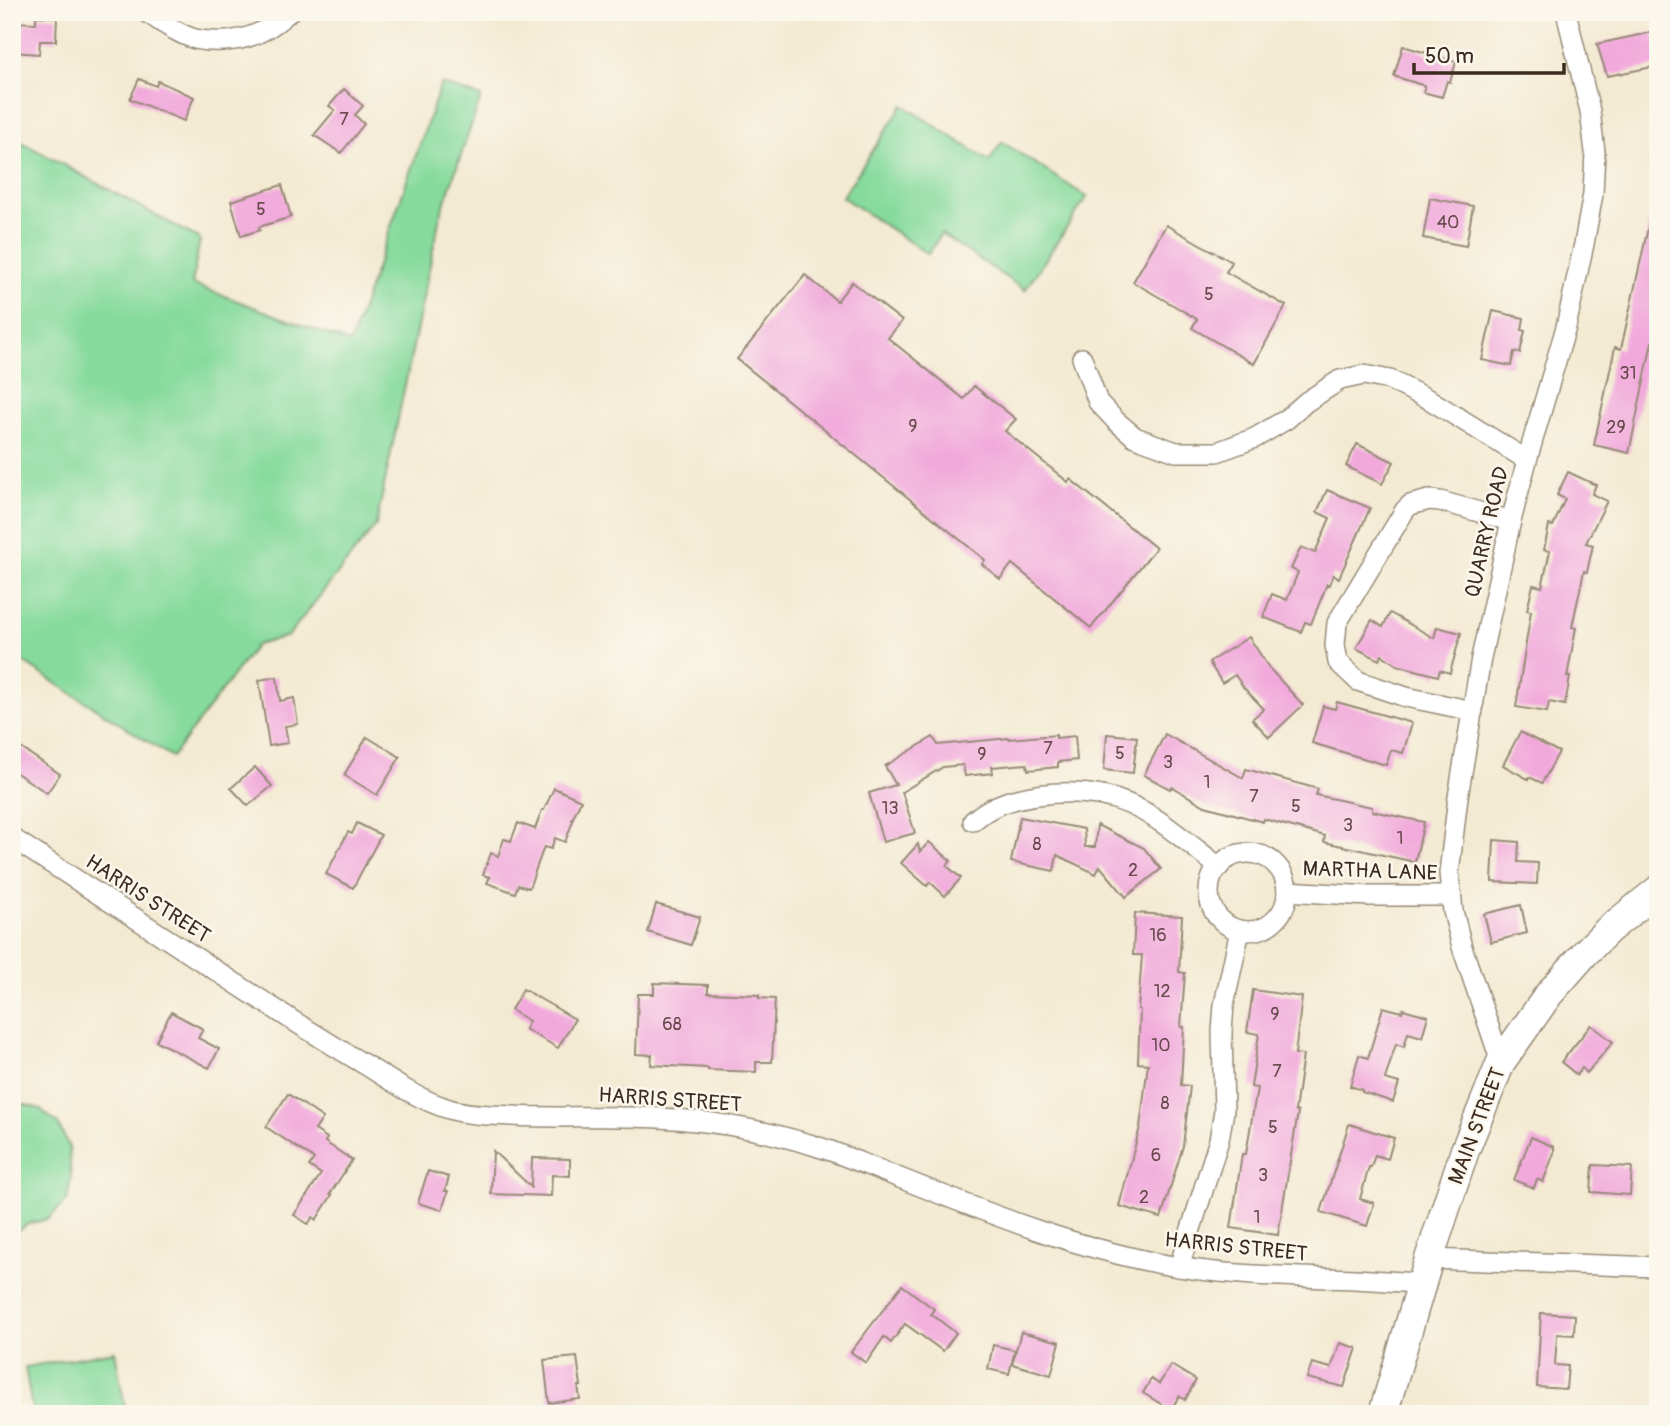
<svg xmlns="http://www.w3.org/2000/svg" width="1670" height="1426" viewBox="0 0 1670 1426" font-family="Pangolin,sans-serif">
	<rect width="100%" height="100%" fill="#fbf7ec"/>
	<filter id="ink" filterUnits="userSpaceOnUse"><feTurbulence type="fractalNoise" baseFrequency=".0143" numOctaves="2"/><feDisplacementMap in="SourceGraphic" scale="14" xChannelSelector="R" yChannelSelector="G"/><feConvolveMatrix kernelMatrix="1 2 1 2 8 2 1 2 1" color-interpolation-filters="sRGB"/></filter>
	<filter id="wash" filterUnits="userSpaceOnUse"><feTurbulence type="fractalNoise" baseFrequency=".00686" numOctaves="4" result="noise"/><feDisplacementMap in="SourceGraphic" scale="28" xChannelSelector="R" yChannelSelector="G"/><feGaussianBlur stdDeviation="1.57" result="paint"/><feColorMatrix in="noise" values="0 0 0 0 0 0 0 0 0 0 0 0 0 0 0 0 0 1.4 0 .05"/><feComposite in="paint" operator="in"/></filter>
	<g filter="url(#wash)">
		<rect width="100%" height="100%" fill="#f3ead2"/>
		<g fill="#85da9c" stroke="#60825d" stroke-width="2">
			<polygon points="441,84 481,97 440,216 376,525 288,636 256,645 172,757 12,655 12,137 200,239 192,284 350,343"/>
			<polygon points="903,105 989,161 1002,142 1087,197 1025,290 941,234 928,254 842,197"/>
			<polygon points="12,1101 40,1109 58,1124 69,1147 71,1178 67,1201 48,1219 28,1224 12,1234"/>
			<polygon points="115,1351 126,1414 33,1414 25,1367"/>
		</g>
		<g id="blocks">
			<g fill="#f1a9db">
				<polygon points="36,16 57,17 56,41 40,41 39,54 12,52 12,22 36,23"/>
				<polygon points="1653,32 1658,45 1658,66 1607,76 1597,44"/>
				<polygon points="1403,46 1456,62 1450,82 1447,81 1442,97 1423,92 1425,86 1394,76"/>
				<polygon points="139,79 156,86 158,81 194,97 184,121 130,99"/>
				<polygon points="344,89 363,106 355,115 364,124 341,153 314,135 335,110 329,106"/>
				<polygon points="282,185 291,217 259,227 260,230 241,236 231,201"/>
				<polygon points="1430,198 1473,206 1466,246 1423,238"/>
				<polygon points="1651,214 1658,215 1658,343 1652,342 1629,453 1594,445 1615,347 1621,349"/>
				<polygon points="1166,225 1232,262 1226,272 1286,306 1254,364 1192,328 1197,319 1133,282"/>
				<polygon points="805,275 837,301 852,282 902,321 888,338 964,399 974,386 1016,419 1005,431 1068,482 1070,479 1156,548 1091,628 1012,564 1000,579 982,564 985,560 737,359"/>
				<polygon points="1493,311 1524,318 1522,330 1525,331 1520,353 1514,352 1511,366 1482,360"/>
				<polygon points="1357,444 1394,462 1382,484 1346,466"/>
				<polygon points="1568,472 1596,485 1592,494 1607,501 1586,543 1593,545 1587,572 1584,571 1572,627 1576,628 1567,677 1570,677 1565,705 1549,702 1547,712 1516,707 1531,611 1527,610 1533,585 1542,587 1550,551 1544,550 1549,525 1553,526 1565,499 1557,495"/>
				<polygon points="1327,490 1370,508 1339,578 1333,575 1329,585 1327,584 1311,624 1305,622 1301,632 1263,617 1272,594 1287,600 1298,572 1291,569 1301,547 1315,553 1330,518 1317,512"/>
				<polygon points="1390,613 1434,638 1437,627 1461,633 1450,673 1440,670 1438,676 1397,665 1382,655 1379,660 1356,648 1372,620 1383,627"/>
				<polygon points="1249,637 1269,668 1303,705 1269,737 1252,719 1264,709 1244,688 1235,675 1222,683 1209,662"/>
				<polygon points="277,677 280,701 294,698 298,724 285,726 288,743 269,746 259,680"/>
				<polygon points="1337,702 1412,723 1403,753 1391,750 1386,765 1312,743 1323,706 1335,709"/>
				<polygon points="1520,732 1559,752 1542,783 1529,777 1528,779 1503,765"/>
				<polygon points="1107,734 1137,737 1133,773 1104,770"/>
				<polygon points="1165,734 1243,778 1246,769 1318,789 1316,795 1372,807 1372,811 1424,822 1415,862 1324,842 1325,836 1264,819 1263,822 1205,806 1172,787 1170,789 1144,775"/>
				<polygon points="1056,735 1056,738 1075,736 1077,760 1058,762 1058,767 1028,770 1027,764 992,767 993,773 965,776 963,765 943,767 902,792 915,833 883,842 869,793 896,785 885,766 933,737 938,745 1009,738 1009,739"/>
				<polygon points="367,737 400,757 377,795 344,775"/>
				<polygon points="12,742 60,774 47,793 12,770"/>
				<polygon points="255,767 272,786 248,806 231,788"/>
				<polygon points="554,788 581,800 572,820 573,821 565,842 555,838 551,849 544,847 529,888 518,885 515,893 487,883 490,877 483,875 491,853 498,856 504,839 511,841 518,823 535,829 542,810 544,810"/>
				<polygon points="1020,817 1084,829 1085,847 1095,847 1097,825 1144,848 1161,869 1126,897 1100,866 1096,874 1057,855 1054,871 1011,862"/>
				<polygon points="357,823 381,835 353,888 326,874 348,832 352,834"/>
				<polygon points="1494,840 1519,842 1518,862 1538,863 1537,884 1492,882"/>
				<polygon points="929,842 951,861 947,866 961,878 945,896 930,882 927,886 901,863 918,844 920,852"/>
				<polygon points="656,904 700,917 691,945 648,932"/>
				<polygon points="1521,905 1527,933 1491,942 1484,914"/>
				<polygon points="1135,913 1182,916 1179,972 1185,973 1181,1027 1184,1027 1181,1085 1190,1086 1183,1146 1161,1218 1119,1206 1140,1127 1148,1064 1138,1063 1140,1010 1138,1009 1142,955 1133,955"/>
				<polygon points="654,983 708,985 708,993 759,995 759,998 775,999 772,1062 756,1062 756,1072 708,1070 708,1068 651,1065 652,1055 636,1054 638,994 654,994"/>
				<polygon points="523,989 575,1019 558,1048 525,1029 529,1021 511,1010"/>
				<polygon points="1253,990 1302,997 1295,1054 1303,1055 1295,1111 1298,1112 1278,1235 1231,1228 1242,1154 1246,1154 1257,1088 1251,1087 1259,1034 1247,1032"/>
				<polygon points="1383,1007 1402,1012 1403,1009 1428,1016 1422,1037 1408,1033 1404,1047 1396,1044 1385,1079 1399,1083 1393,1102 1362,1092 1362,1090 1350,1086 1359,1055 1368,1058"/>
				<polygon points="171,1012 203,1029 198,1038 219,1049 209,1068 156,1041"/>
				<polygon points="1591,1025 1613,1042 1587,1073 1582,1068 1577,1075 1561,1062"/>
				<polygon points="288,1094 323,1118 315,1130 327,1138 325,1142 352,1160 330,1194 332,1195 316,1220 313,1217 308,1224 294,1215 321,1174 309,1166 314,1159 266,1127"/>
				<polygon points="1349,1124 1394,1138 1388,1159 1375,1155 1371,1167 1369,1167 1360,1199 1374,1203 1367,1226 1321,1212"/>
				<polygon points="1531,1137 1554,1147 1554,1153 1543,1182 1537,1179 1534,1188 1514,1180"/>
				<polygon points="493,1151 531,1187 532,1158 570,1159 570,1176 552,1175 551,1196 491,1194"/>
				<polygon points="1593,1165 1632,1167 1630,1195 1591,1192"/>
				<polygon points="428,1171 449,1177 445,1191 448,1191 442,1210 418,1203"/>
				<polygon points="902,1285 934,1309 931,1314 956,1333 943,1351 905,1324 891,1343 884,1337 866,1363 851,1352"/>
				<polygon points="1541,1313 1575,1315 1574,1335 1557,1334 1555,1365 1568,1366 1566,1389 1537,1387"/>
				<polygon points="1021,1332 1060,1342 1051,1375 1012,1364"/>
				<polygon points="1340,1343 1357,1348 1344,1387 1307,1378 1312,1363 1331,1368"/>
				<polygon points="993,1345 1015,1350 1009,1374 988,1369"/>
				<polygon points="577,1357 581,1386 578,1386 580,1399 549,1403 544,1360"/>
				<polygon points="1171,1365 1196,1380 1185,1400 1179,1396 1171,1410 1143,1393 1151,1379 1159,1384"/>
			</g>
		</g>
	</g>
	<g filter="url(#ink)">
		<use href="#blocks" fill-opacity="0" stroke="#978a78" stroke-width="2"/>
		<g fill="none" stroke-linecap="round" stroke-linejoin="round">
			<g stroke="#978a78" stroke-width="22">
				<g id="minor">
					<path d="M 146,12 C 161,22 178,34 195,39 C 217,44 247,41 266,29 C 274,25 282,18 289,12"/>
					<polyline points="1082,358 1098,402 1116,421 1135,437 1176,452 1217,452 1255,438 1287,419 1306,402 1340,380 1364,375 1390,380 1430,400 1527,460"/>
					<polyline points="1473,711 1406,697 1358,681 1338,662 1335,645 1337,623 1405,510 1410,505 1429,500 1440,501 1511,521"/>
					<path d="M 973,821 C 992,804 1013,799 1037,795 C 1124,783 1155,817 1219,867"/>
					<path d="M 12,838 C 106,899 199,960 292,1020 C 318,1036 343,1052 369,1067 C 394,1083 420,1100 449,1109 C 469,1115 491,1115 512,1116 C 551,1118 590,1116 628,1117 C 701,1118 762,1128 831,1151 C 946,1195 1055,1246 1178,1267 C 1259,1280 1341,1275 1422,1284"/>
					<circle cx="1248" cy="892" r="39"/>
					<polyline points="1287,891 1369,896 1451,896"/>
					<polyline points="1501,1062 1462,947 1453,911 1449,873 1458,797 1481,658 1511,521 1527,460 1566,327 1584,244 1593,194 1595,152 1590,111 1566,12"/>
					<polyline points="1429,1259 1658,1267"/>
					<polyline points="1179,1267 1219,1140 1224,1111 1222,1032 1224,1005 1240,930"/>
				</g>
			</g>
			<g stroke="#978a78" stroke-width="31">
				<polyline id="secondary" points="1383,1414 1429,1259 1465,1150 1501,1062 1549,994 1586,952 1608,930 1658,890"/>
			</g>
			<use href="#minor" stroke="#fff" stroke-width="19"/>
			<use href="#secondary" stroke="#fff" stroke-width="28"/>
		</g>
	</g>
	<g text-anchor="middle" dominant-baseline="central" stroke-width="5" stroke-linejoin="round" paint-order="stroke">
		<g font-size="18" fill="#684a4d">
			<text x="344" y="119">7</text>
			<text x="261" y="209">5</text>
			<text x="1448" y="222">40</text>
			<text x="1209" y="294">5</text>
			<text x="1628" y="373">31</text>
			<text x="913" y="426">9</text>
			<text x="1616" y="427">29</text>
			<text x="1048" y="748">7</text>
			<text x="1120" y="753">5</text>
			<text x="982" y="754">9</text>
			<text x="1168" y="762">3</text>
			<text x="1207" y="782">1</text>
			<text x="1254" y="796">7</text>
			<text x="1296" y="806">5</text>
			<text x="890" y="808">13</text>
			<text x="1348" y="825">3</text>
			<text x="1400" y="838">1</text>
			<text x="1037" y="844">8</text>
			<text x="1133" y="870">2</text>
			<text x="1158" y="935">16</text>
			<text x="1162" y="991">12</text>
			<text x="1275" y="1014">9</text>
			<text x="672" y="1024">68</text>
			<text x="1161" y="1045">10</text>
			<text x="1277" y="1071">7</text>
			<text x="1165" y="1103">8</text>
			<text x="1273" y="1127">5</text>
			<text x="1156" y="1155">6</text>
			<text x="1263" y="1175">3</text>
			<text x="1144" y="1197">2</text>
			<text x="1257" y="1217">1</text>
		</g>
		<g font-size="21" fill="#3b2a1e" stroke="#fbf7ec">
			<text transform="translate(1487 532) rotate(-77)">QUARRY ROAD</text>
			<text transform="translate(1370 871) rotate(2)">MARTHA LANE</text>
			<text transform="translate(148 899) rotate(33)">HARRIS STREET</text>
			<text transform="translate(670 1100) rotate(4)">HARRIS STREET</text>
			<text transform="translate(1477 1126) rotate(-69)">MAIN STREET</text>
			<text transform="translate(1236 1247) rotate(6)">HARRIS STREET</text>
		</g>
	</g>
	<rect width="1670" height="1426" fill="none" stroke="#fbf7ec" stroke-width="42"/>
	<path d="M1414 63v10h150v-10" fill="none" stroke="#3b2a1e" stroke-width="3.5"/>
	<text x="1425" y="63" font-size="21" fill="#3b2a1e" stroke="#fbf7ec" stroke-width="5" paint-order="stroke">50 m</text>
</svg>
